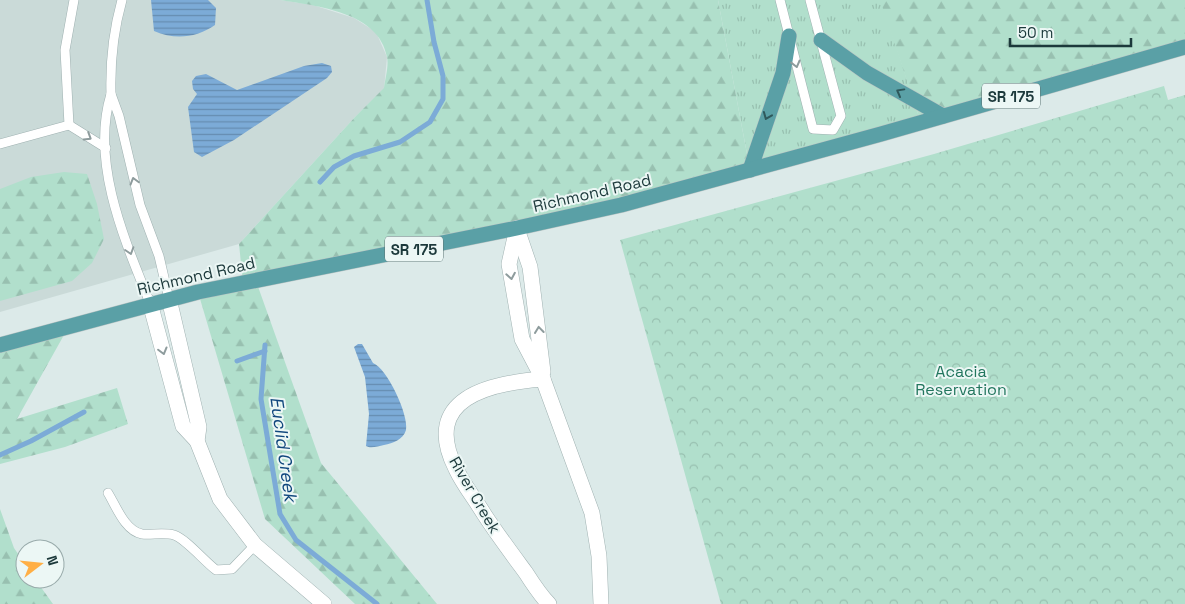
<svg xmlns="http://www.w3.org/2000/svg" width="1185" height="604" viewBox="0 0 1185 604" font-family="'Space Grotesk',sans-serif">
	<defs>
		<pattern id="grass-tufts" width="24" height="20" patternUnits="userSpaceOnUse" patternTransform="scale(1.25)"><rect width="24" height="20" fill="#b1dfcc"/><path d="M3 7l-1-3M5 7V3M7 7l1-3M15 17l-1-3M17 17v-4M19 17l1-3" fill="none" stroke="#98c0b0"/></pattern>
		<pattern id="forest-firs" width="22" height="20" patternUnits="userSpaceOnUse" patternTransform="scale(1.25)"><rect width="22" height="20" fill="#b1dfcc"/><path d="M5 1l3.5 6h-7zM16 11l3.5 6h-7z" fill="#98c0b0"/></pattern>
		<pattern id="park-crowns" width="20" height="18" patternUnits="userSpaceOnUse" patternTransform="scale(1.25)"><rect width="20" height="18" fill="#b1dfcc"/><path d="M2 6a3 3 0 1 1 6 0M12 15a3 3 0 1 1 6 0" fill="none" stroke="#98c0b0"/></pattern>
		<pattern id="water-rules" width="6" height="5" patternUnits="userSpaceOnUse" patternTransform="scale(1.25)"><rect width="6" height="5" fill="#7cabd7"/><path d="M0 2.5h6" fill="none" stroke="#658cb0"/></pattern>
	</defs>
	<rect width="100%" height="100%" fill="#dceae9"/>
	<polygon fill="#cadad8" points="0,0 280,0 313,5 354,18 376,32 387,57 384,89 355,117 239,244 0,312"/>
	<polygon fill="url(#grass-tufts)" points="718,0 881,0 921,123 750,170"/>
	<g fill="url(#forest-firs)">
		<path d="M 280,0 L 718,0 L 750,170 L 256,281 L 321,463 L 437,604 L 355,604 L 265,519 L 198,292 L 243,283 L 239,244 L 355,117 L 384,88 C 385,79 389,66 387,57 C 379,12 317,6 280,0 Z"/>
		<polygon points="880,0 1185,0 1185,47 921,123"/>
		<polygon points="64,172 87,174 97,204 104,239 92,263 72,281 0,301 0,189 31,177"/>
		<polygon points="69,326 17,419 117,388 128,424 65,447 0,464 0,345"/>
		<polygon points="0,509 14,548 25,564 25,579 35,579 53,604 0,604"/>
	</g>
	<polygon fill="url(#park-crowns)" points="1164,86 1168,100 1185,95 1185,604 721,604 620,240 934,154"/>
	<g fill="url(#water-rules)">
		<path d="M 151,0 L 208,0 L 216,8 L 215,25 C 196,38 175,40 154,31 Z"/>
		<polygon points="322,63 331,66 332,72 327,78 234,140 202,157 194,152 188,107 197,94 193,89 192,81 196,76 206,74 237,90 304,66"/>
		<path d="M 358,344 L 362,344 L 373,363 C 387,368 409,415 406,430 C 403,440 393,443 384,445 C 378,446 371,449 366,446 L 369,414 L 365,377 L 354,347 Z"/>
	</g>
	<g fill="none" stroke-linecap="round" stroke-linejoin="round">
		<g stroke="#7cabd7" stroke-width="5">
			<polyline points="320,182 334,167 354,156 400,142 430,122 443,99 443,76 434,42 427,0"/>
			<polyline points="265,345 261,399 280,514 296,540 377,604"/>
			<polyline points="237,361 265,351"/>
			<polyline points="0,455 31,441 84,412"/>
		</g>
		<g stroke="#9fb1b1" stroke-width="10">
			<g id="service">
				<polyline points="780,0 813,129 833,130 841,116 810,0"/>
				<path d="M 111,94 C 110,61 113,32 122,0"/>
				<polyline points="69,125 106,148"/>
				<polyline points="0,144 69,125 65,50 74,0"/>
				<path d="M 150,303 C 125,241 90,162 111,94 L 119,116 L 140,205 L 159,256 L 169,299"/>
				<path d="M 108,493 C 116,506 125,531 142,534 C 152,535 164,532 174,535 C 186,539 204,561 216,570 L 232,569 L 255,545"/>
			</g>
		</g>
		<g stroke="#9fb1b1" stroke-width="16">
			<g id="minor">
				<polyline points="517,228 509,264 522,339 543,379 592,513 599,556 601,604"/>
				<polyline points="517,229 530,267 543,372"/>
				<polyline points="169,299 199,427 197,441"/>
				<polyline points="150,303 183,426 197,441 220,499 255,545 324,604"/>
				<path d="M 543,379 C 490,383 420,398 456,469 C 463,484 475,499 484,514 C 497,534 512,554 526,573 C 533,584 540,595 549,604"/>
			</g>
		</g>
		<g stroke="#bbc4c4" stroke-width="16">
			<g id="primary">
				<polyline points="821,40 867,73 943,116"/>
				<polyline points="750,170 783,73 789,36"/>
				<polyline points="0,345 198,292 517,228 621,205 881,134 1185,47"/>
			</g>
		</g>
		<use href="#service" stroke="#fff" stroke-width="9"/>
		<use href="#minor" stroke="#fff" stroke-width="15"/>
		<use href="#primary" stroke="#5aa0a6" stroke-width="15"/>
	</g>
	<defs><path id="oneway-chevron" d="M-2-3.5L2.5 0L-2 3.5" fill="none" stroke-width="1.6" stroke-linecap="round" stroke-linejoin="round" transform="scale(1.25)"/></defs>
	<g stroke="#8e9c9d">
		<use href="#oneway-chevron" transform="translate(796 64) rotate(76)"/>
		<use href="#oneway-chevron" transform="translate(88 137) rotate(32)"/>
		<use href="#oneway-chevron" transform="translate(134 181) rotate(-106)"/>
		<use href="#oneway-chevron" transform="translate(130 251) rotate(72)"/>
		<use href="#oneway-chevron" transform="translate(511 276) rotate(80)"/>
		<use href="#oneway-chevron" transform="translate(539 330) rotate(-97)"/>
		<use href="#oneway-chevron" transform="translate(163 351) rotate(75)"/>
	</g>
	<g stroke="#2f585b">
		<use href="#oneway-chevron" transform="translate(900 92) rotate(-151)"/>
		<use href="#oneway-chevron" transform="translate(767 116) rotate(112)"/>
	</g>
	<g text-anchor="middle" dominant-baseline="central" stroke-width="4" stroke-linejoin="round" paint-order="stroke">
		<g fill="#ecf7f5" stroke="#5a7273" stroke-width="1">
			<rect x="982" y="83.5" width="58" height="25" rx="4"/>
			<rect x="385" y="236.5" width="58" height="25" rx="4"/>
		</g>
		<g font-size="15" font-weight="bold" fill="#1c393b">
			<text x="1011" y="96">SR 175</text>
			<text x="414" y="249">SR 175</text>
		</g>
		<g font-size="16" fill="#1c393b" stroke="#ecf7f5">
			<text transform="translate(592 193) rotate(-13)">Richmond Road</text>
			<text transform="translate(196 276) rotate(-13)">Richmond Road</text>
			<text transform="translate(475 495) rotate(60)">River Creek</text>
		</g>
		<g font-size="16" fill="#22765e" stroke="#ecf7f5">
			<text x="961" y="371">Acacia<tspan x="961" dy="18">Reservation</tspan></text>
		</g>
		<g font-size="18" font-style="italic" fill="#10477d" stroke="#ecf7f5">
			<text transform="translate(284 449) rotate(82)">Euclid Creek</text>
		</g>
	</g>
	<g transform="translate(40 564) rotate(74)"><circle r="24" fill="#ecf7f5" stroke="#99abab"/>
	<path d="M0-4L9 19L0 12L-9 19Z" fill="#ffaf45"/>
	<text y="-8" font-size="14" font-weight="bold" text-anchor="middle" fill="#1c393b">N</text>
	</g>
	<path d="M1010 38v8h121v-8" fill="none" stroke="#1c393b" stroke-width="2.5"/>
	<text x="1018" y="38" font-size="15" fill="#1c393b" stroke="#ecf7f5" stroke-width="4" paint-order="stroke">50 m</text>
</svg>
